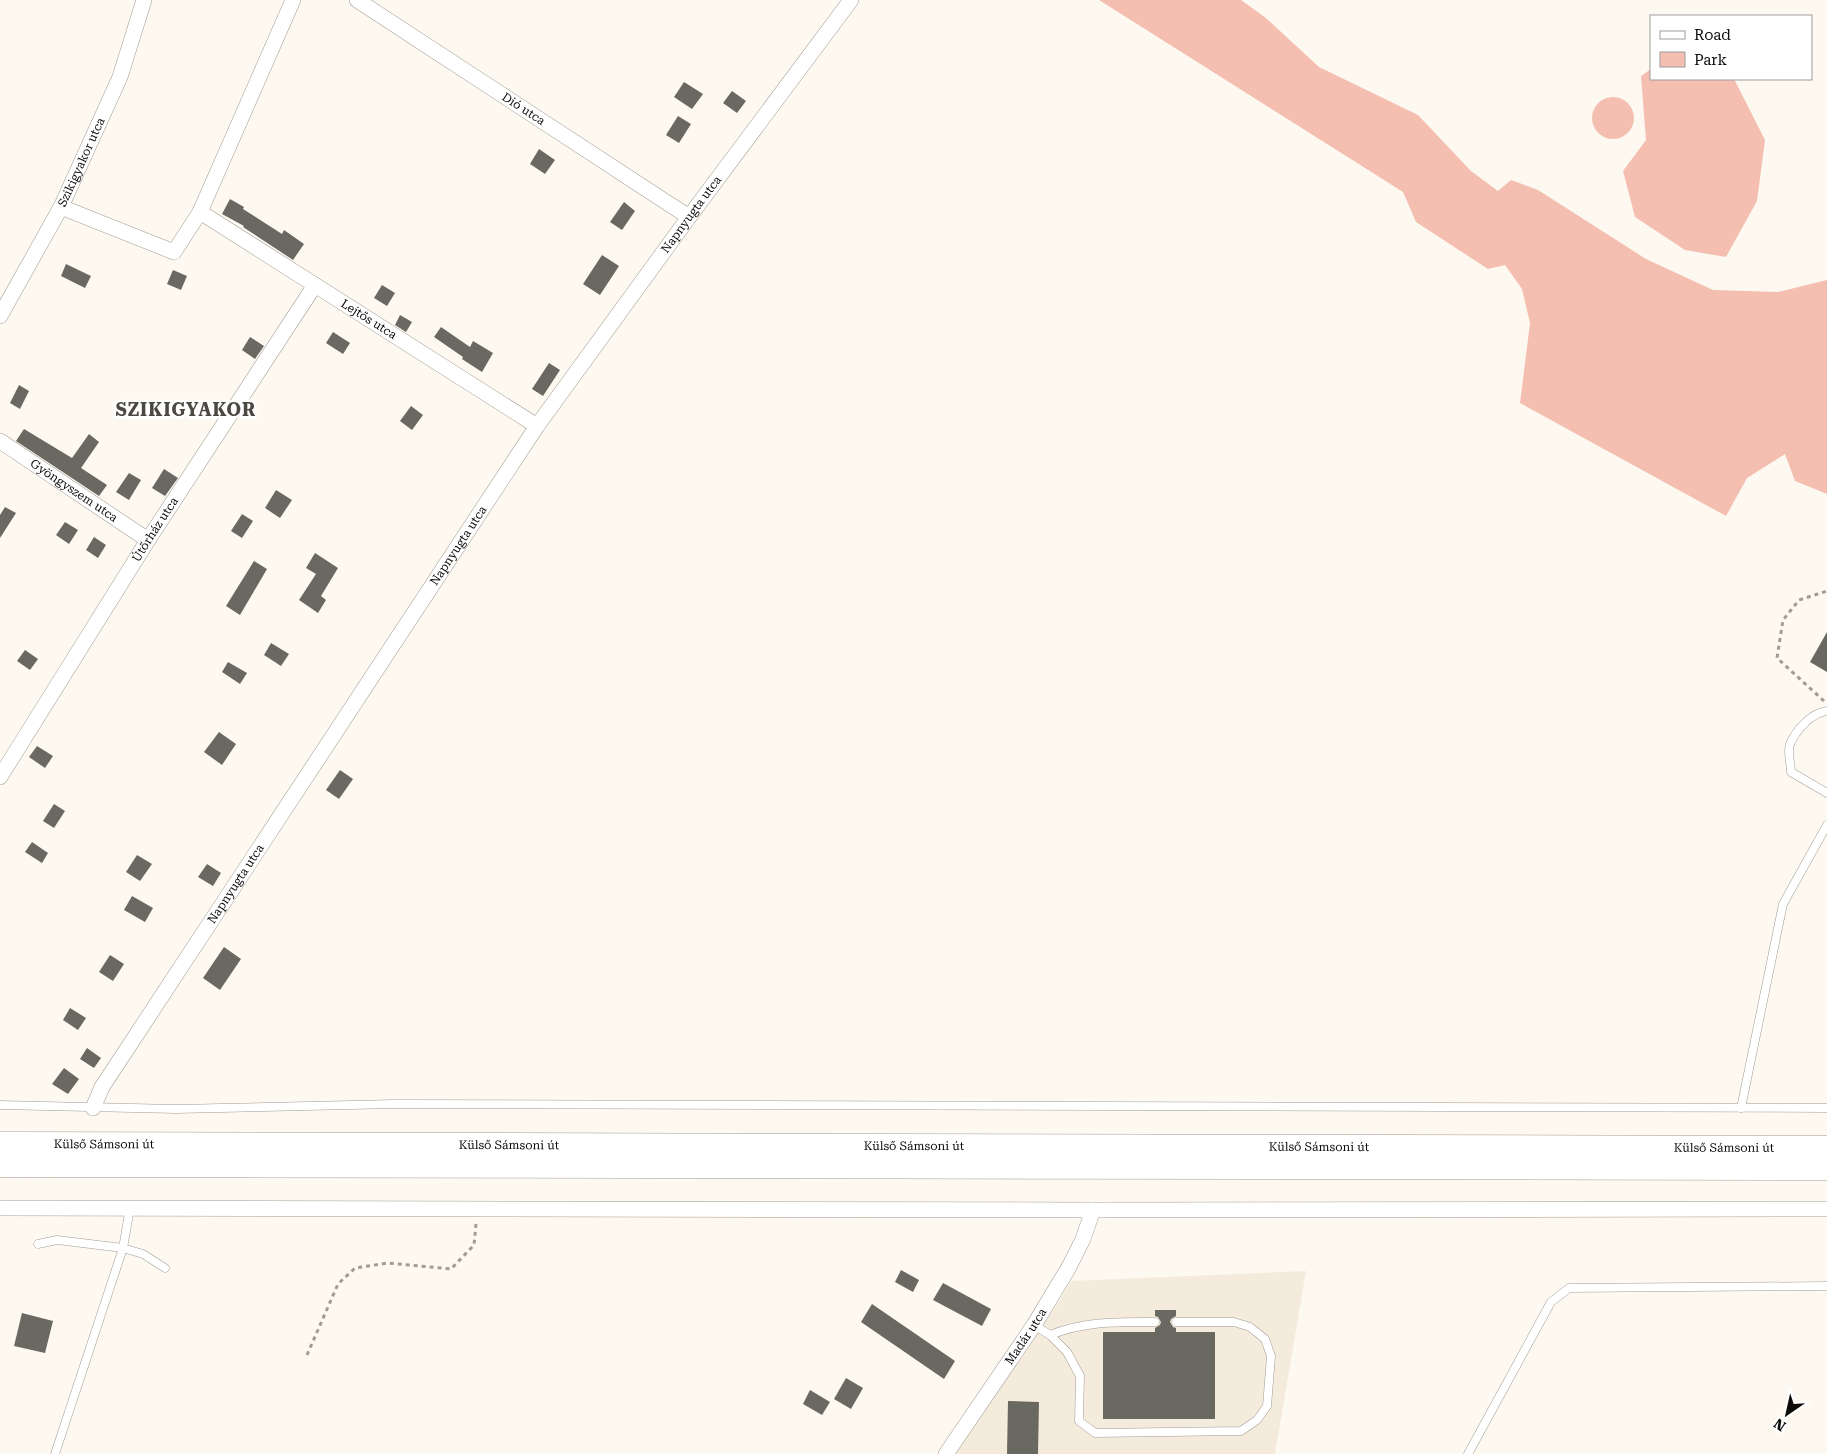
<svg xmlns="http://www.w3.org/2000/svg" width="1827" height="1454" viewBox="0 0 1827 1454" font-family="'Roboto Serif',serif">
	<rect width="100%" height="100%" fill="#fdf9f0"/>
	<polygon fill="#f4ebdd" points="1306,1271 1275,1454 952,1454 1058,1303 1071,1281"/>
	<g fill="#f4bfb1">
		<polygon points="1099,0 1241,0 1266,18 1319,67 1418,115 1471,171 1498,191 1511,180 1538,190 1646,259 1713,290 1778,292 1827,280 1827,494 1795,481 1785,454 1747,478 1726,516 1520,403 1530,323 1522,289 1505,265 1488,269 1416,222 1403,192"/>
		<polygon points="1651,69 1651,79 1734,79 1765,140 1757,201 1726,257 1685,250 1635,217 1623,171 1646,140 1641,76"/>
		<circle cx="1613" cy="118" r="21"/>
	</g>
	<g fill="#696961">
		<polygon points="684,82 703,94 692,109 674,97"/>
		<polygon points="732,91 746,101 737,113 723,103"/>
		<polygon points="678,116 691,124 679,143 666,135"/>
		<polygon points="539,149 555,160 545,174 530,164"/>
		<polygon points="230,199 244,207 243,209 282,234 284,230 304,244 293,260 243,227 244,226 222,214"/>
		<polygon points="624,202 635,211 622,230 610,222"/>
		<polygon points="602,255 619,266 600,295 583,284"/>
		<polygon points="66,264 91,276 85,288 61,276"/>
		<polygon points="173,270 187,276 181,290 167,284"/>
		<polygon points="382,285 395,293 387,306 374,298"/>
		<polygon points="400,315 412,322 406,332 395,325"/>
		<polygon points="441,327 470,347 473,341 493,353 482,372 462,359 463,357 434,337"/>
		<polygon points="333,332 350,343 343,354 326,343"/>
		<polygon points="250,337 264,346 255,359 242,350"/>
		<polygon points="549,363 560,370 543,396 532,389"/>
		<polygon points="19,385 29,391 20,409 10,403"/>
		<polygon points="411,406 423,415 412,430 400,421"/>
		<polygon points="24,429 72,458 89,434 99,442 81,468 107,485 99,496 16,441"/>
		<polygon points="164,469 178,478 165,496 152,488"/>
		<polygon points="129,473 141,480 129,500 116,492"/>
		<polygon points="276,490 292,500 280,518 265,508"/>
		<polygon points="5,507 16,513 0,538 0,515"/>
		<polygon points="242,514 253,521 242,538 231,531"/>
		<polygon points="65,522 78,530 69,544 56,535"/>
		<polygon points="94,537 106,545 98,558 86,550"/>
		<polygon points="315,553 338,568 321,596 326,600 318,613 299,600 316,574 306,568"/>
		<polygon points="254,561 267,569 240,615 226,606"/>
		<polygon points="1827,632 1827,672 1810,662"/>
		<polygon points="271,643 289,654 281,666 264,655"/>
		<polygon points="25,650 38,659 30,670 17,661"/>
		<polygon points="228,662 247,673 240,684 222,672"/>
		<polygon points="219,732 236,744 222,765 204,752"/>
		<polygon points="37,746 53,756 45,768 29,757"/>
		<polygon points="340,770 353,779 339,799 326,790"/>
		<polygon points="54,804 65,811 54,828 43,821"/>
		<polygon points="32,842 48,853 42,863 25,852"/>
		<polygon points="137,855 152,864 140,881 126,872"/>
		<polygon points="207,864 221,873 213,886 198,877"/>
		<polygon points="132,896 153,908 145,922 124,910"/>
		<polygon points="224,947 241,959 220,990 203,978"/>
		<polygon points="110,955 124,964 113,981 99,972"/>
		<polygon points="70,1008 86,1018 78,1030 63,1020"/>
		<polygon points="87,1048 101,1058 94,1068 80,1059"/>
		<polygon points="64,1068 79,1079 68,1094 52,1084"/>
		<polygon points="901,1270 919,1280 913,1292 895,1282"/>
		<polygon points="943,1283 991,1309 982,1326 933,1300"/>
		<polygon points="872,1304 955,1361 944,1379 861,1322"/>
		<polygon points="1155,1310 1176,1310 1176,1316 1171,1319 1170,1322 1173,1327 1176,1328 1176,1332 1215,1332 1215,1419 1103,1419 1103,1332 1155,1332 1155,1328 1160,1325 1161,1322 1158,1317 1155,1316"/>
		<polygon points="22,1313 53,1321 45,1353 14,1346"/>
		<polygon points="846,1378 863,1388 851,1409 834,1399"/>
		<polygon points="810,1390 830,1402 822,1415 803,1404"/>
		<polygon points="1008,1401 1039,1402 1038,1454 1007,1454"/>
	</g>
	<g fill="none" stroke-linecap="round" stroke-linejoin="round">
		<g stroke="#a09c94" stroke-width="9">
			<g id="service">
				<path d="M 1827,711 C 1811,713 1796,730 1790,744 C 1787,751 1791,764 1791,772 L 1827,793"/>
				<polyline points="0,1105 176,1109 394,1104 1827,1108"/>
				<polyline points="1741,1108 1783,904 1827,825"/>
				<polyline points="38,1244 57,1240 123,1248 143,1254 165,1268"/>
				<polyline points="1034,1325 1050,1335 1067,1352 1080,1376 1079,1421 1095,1433 1241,1431 1257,1420 1267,1406 1271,1356 1265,1339 1250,1327 1234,1322 1176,1322"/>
				<path d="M 1050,1335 C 1086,1321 1117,1322 1155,1322"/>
				<polyline points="55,1454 123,1248 130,1208"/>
				<polyline points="1468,1454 1551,1302 1569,1288 1827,1286"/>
			</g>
		</g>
		<g stroke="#a09c94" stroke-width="16">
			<g id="minor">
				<path id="s1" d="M 357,0 L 689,217"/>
				<polyline points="61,207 174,252 200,212 293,0"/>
				<path id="s2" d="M 200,212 L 537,426"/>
				<path id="s3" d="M 0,316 L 61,207 L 120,77 L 144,0"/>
				<path id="s4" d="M 0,441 L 148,540"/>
				<path id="s5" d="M 0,777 L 148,540 L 315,285"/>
				<path id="s6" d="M 93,1108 L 102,1087 L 537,426 L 689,217 L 851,0"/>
				<polyline points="0,1208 1093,1210 1827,1209"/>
				<path id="s7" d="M 946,1454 L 1034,1325 L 1069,1267 L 1083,1239 L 1093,1210"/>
			</g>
		</g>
		<g stroke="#a09c94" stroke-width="25">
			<g id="primary">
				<path id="s8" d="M 0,1144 L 1827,1148"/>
				<polyline points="0,1165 1827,1168"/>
			</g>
		</g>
		<g stroke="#9f9c96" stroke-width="3" stroke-dasharray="4 4" stroke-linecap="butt">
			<polyline points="1824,701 1777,658 1783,620 1799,600 1827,591"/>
			<polyline points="307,1355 338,1284 355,1268 388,1263 451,1269 474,1245 476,1224"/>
		</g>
		<use href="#service" stroke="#fff" stroke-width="8"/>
		<use href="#minor" stroke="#fff" stroke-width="15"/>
		<use href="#primary" stroke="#fff" stroke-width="24"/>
	</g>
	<g text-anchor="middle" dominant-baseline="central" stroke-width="5" stroke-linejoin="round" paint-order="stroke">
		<g font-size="12" fill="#0d0b09" stroke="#fff">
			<text stroke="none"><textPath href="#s1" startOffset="199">Dió utca</textPath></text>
			<text stroke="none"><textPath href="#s3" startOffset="174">Szikigyakor utca</textPath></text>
			<text stroke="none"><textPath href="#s6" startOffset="1076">Napnyugta utca</textPath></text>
			<text stroke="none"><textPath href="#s2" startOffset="200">Lejtős utca</textPath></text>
			<text stroke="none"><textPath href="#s4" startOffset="89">Gyöngyszem utca</textPath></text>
			<text stroke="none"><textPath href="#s5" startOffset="292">Útőrház utca</textPath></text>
			<text stroke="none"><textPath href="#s6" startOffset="671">Napnyugta utca</textPath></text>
			<text stroke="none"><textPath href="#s6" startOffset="266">Napnyugta utca</textPath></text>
			<text stroke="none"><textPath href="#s8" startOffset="104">Külső Sámsoni út</textPath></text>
			<text stroke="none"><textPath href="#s8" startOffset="509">Külső Sámsoni út</textPath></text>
			<text stroke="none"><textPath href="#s8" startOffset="914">Külső Sámsoni út</textPath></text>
			<text stroke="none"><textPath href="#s8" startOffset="1319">Külső Sámsoni út</textPath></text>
			<text stroke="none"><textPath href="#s8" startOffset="1724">Külső Sámsoni út</textPath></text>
			<text stroke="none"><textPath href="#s7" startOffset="142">Madár utca</textPath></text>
		</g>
		<g font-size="18" font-weight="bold" letter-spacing="1" fill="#4c4942" stroke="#fff">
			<text x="186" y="409">SZIKIGYAKOR</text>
		</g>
	</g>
	<rect x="1650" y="15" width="162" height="65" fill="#ffffff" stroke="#9e9d9d"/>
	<rect x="1660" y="31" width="25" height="8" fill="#ffffff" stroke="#9e9d9d"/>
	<text x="1694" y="40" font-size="15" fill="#0d0b09">Road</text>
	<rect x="1660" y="52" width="25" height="15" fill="#f4bfb1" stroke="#9e9d9d"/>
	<text x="1694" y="65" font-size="15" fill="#0d0b09">Park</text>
	<g transform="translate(1787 1414) rotate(214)" stroke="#ffffff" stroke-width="4" paint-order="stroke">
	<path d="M0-4L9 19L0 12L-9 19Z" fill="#0d0b09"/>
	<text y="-8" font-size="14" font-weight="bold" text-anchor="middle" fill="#0d0b09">N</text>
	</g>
</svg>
